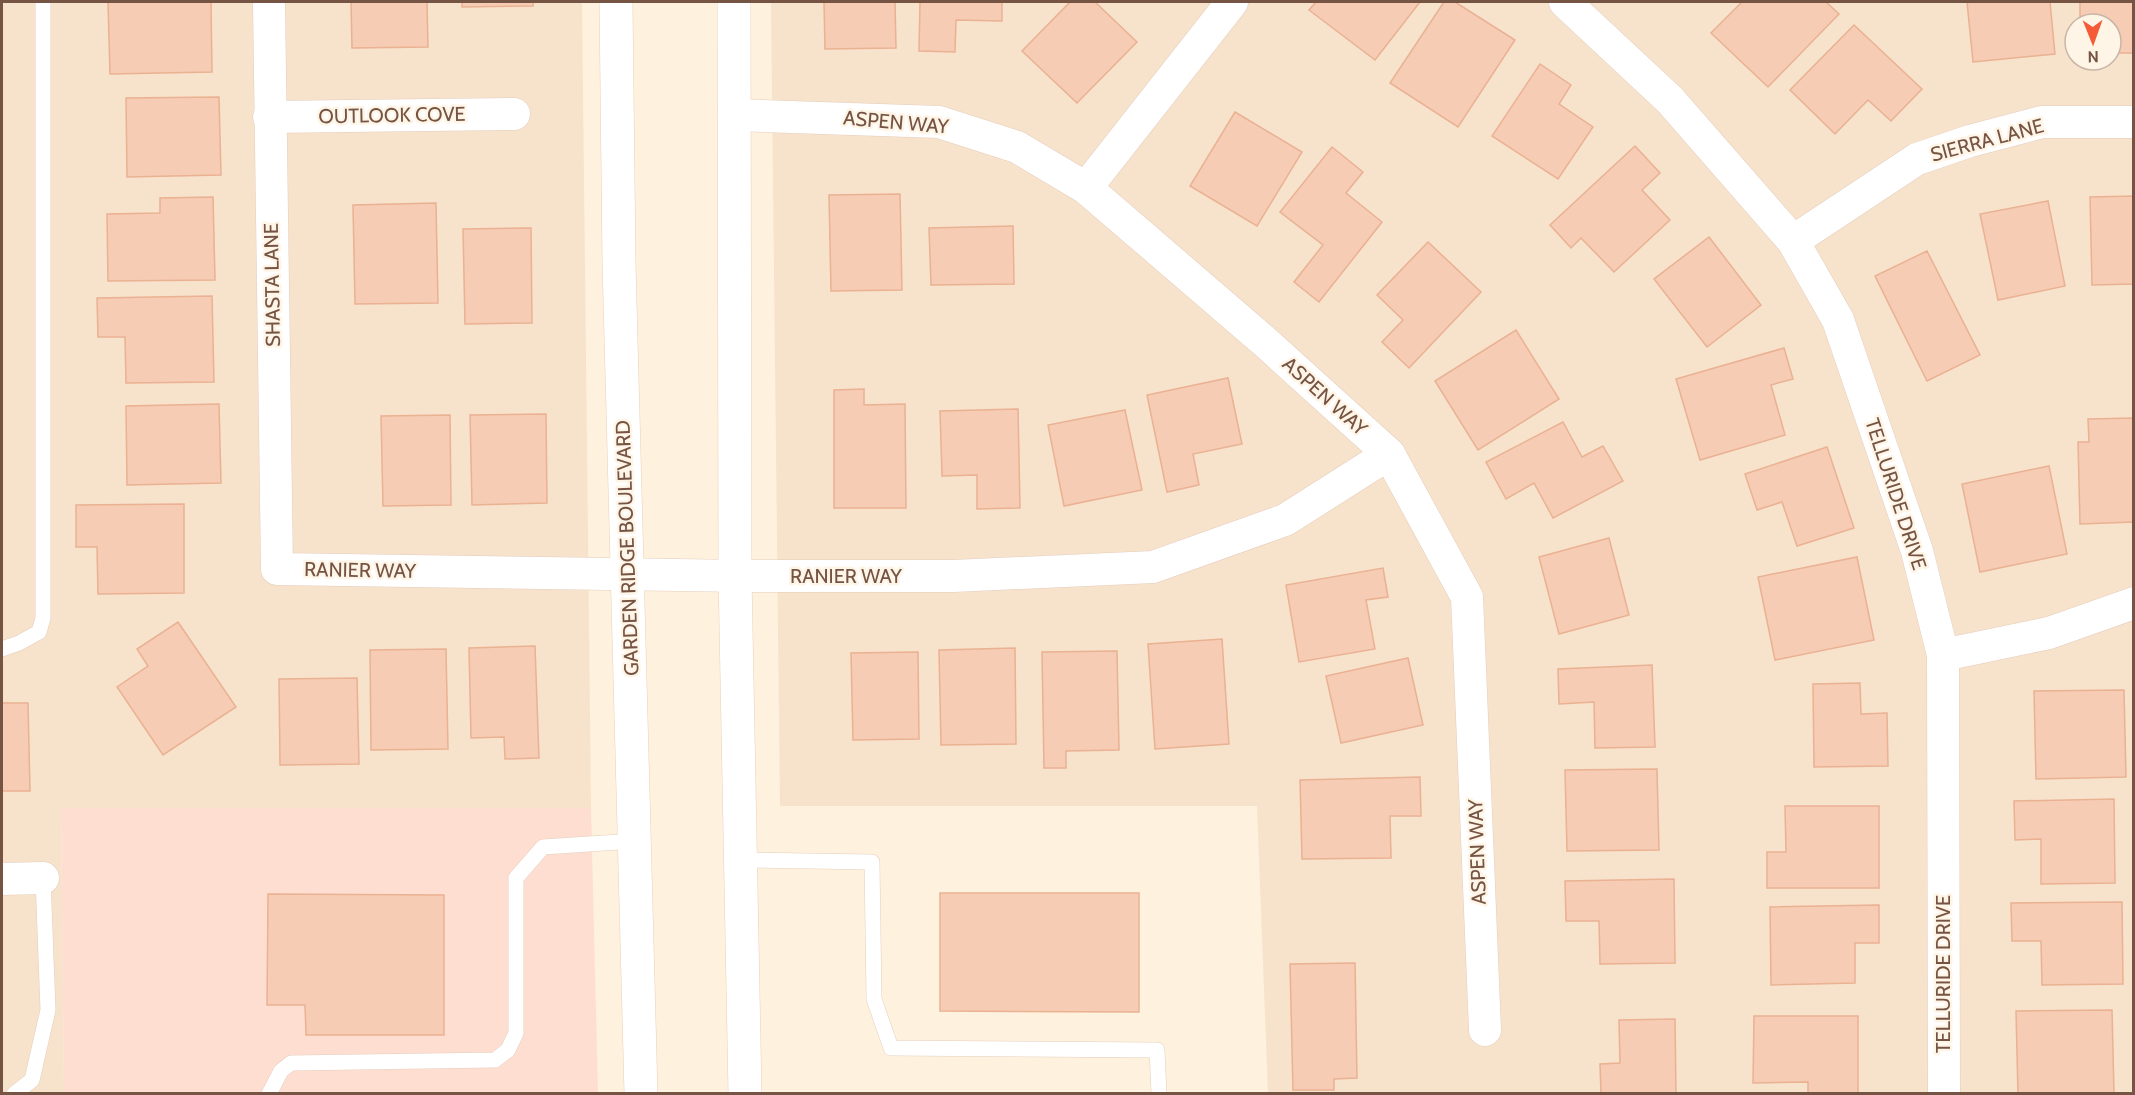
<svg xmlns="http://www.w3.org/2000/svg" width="2135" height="1095" viewBox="0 0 2135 1095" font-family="Cabin,sans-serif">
	<rect width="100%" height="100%" fill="#fef1de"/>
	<g fill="#f7e2cc" fill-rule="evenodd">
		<polygon points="2,2 582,2 591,808 61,808 64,1093 2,1094"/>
		<path d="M 771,2 L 2133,2 L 2133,1093 L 1268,1093 L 1257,806 L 780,806 ZM 2075,24 L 2111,24 L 2111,60 L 2075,60 Z"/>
	</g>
	<polygon fill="#ffded2" points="61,808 591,808 598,1093 64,1093"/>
	<g fill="#f6ccb4" stroke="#eab192" stroke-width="1.5">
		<polygon points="108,2 211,2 212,72 110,74"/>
		<polygon points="351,2 427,2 428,47 352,48"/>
		<polygon points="462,2 533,2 533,6 462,7"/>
		<polygon points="824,2 895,2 896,48 825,49"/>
		<polygon points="920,2 1002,2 1002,21 956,20 955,52 919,51"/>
		<polygon points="1070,2 1095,2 1137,42 1077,103 1022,51"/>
		<polygon points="1316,2 1420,2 1375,60 1309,10"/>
		<polygon points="1444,2 1455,2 1515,40 1458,127 1390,83"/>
		<polygon points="1742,2 1826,2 1839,14 1768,87 1711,33"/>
		<polygon points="1967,2 2050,2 2055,54 1973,62"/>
		<polygon points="2080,2 2134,2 2134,53 2111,53 2111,24 2080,24"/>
		<polygon points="1854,25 1922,89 1891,121 1868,100 1835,134 1790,90"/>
		<polygon points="1540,64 1571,85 1559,104 1593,127 1558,179 1492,136"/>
		<polygon points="219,97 221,175 127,177 126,98"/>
		<polygon points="1235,112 1302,152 1257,226 1190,186"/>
		<polygon points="1635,146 1660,173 1642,190 1670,220 1614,272 1581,238 1571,248 1550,225"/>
		<polygon points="1332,147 1363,172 1346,193 1382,222 1319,302 1294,282 1323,245 1280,212"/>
		<polygon points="900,194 902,290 831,291 829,195"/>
		<polygon points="2134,196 2134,284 2092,285 2090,197"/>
		<polygon points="213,197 215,280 108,281 107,214 160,213 160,198"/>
		<polygon points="2048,201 2065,286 1998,300 1980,214"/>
		<polygon points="436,203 438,303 355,304 353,205"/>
		<polygon points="1013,226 1014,284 931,285 929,228"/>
		<polygon points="531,228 532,323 465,324 463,229"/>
		<polygon points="1709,237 1761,305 1707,347 1654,279"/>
		<polygon points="1428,242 1481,292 1409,368 1382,342 1403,320 1377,295"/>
		<polygon points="1927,251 1980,355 1927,381 1875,276"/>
		<polygon points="212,296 214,382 126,383 125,337 98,337 97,298"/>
		<polygon points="1516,330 1559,399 1478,450 1435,381"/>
		<polygon points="1784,348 1793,379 1771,385 1785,435 1700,460 1676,379"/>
		<polygon points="1228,378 1242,444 1193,454 1199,485 1167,492 1147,395"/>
		<polygon points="864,389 864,405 905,404 906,508 834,508 834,390"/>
		<polygon points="219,404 221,483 127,485 126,406"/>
		<polygon points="1018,409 1020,508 977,509 977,475 942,476 940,411"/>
		<polygon points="1125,410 1142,490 1064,506 1048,425"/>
		<polygon points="546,414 547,503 472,505 470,415"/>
		<polygon points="450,415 451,505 383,506 381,416"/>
		<polygon points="2134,418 2134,522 2080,524 2078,442 2089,442 2088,419"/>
		<polygon points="1563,422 1582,457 1603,446 1623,481 1553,518 1534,483 1506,499 1486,462"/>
		<polygon points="1827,447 1854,528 1797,546 1782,502 1757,510 1745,474"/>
		<polygon points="2049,466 2067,554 1980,572 1962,484"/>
		<polygon points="184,504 184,593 98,594 97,547 76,547 76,505"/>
		<polygon points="1609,538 1629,615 1559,634 1539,557"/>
		<polygon points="1857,557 1874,640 1775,660 1758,577"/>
		<polygon points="1383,568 1388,597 1366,600 1375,649 1299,662 1286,585"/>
		<polygon points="178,622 236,707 163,755 117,687 148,666 137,649"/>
		<polygon points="1222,639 1229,744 1155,749 1148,644"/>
		<polygon points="535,646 539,758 505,759 504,737 471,738 469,648"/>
		<polygon points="1015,648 1016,744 941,745 939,650"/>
		<polygon points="446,649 448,749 371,750 370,650"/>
		<polygon points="1117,651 1119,750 1066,751 1066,768 1044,768 1042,652"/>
		<polygon points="918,652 919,739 853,740 851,653"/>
		<polygon points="1408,658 1423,725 1341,743 1326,676"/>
		<polygon points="1652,665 1655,747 1595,748 1594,702 1559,704 1558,669"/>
		<polygon points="357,678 359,764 280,765 279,679"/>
		<polygon points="1860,683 1861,714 1887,713 1888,766 1814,767 1813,684"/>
		<polygon points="2124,690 2126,777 2036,779 2034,691"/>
		<polygon points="2,703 28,703 30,791 2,791"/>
		<polygon points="1657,769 1659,850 1567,851 1565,770"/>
		<polygon points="1420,777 1421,816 1390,816 1391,858 1302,859 1300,780"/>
		<polygon points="2114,799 2115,883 2041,884 2041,839 2015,840 2014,801"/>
		<polygon points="1785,806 1879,806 1879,888 1767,888 1767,852 1786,852"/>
		<polygon points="1674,879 1675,963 1600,964 1599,921 1566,921 1565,881"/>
		<polygon points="940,893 1139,893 1139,1012 940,1011"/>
		<polygon points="268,894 444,895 444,1035 306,1035 305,1005 267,1005"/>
		<polygon points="2122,902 2123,984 2042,985 2041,941 2012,941 2011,903"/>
		<polygon points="1879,905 1879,943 1855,943 1855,983 1771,985 1770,907"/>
		<polygon points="1355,963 1357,1078 1334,1079 1334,1090 1293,1090 1290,964"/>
		<polygon points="2112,1010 2114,1093 2018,1094 2016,1011"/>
		<polygon points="1754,1016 1858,1016 1858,1094 1808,1094 1808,1082 1753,1083"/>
		<polygon points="1675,1019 1676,1094 1601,1094 1600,1064 1620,1063 1619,1020"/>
	</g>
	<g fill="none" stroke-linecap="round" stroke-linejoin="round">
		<g stroke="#e5cebd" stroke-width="16">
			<g id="service">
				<polyline points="2,649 19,643 39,632 43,618 43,2"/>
				<polyline points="740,860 872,862 874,999 891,1048 1157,1050 1159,1094"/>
				<polyline points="14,1094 32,1080 48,1010 43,878"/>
				<polyline points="269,1094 281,1071 291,1063 495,1060 508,1050 516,1033 516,878 543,847 635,841"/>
			</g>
		</g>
		<g stroke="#e5cebd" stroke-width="33">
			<g id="minor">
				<polyline points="269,2 277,569 744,576 953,576 1153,567 1285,520 1389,454"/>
				<polyline points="1565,2 1670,100 1793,241 1838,320 1917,551 1943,655 1944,1094"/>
				<polyline points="736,115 939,122 1017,147 1086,188 1263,340 1389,454 1467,597 1485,1030"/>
				<polyline points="269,117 514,114"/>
				<polyline points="1086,188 1232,2"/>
				<polyline points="1793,241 1917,159 1970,141 2042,122 2134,122"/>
				<polyline points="1943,655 2049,633 2134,603"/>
				<polyline points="2,879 43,878"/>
			</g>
		</g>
		<g stroke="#ebcfb9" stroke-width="34">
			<g id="secondary">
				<polyline points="616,2 619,263 641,1094"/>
				<polyline points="734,2 735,576 745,1094"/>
			</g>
		</g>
		<use href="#service" stroke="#fff" stroke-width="15"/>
		<use href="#minor" stroke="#fff" stroke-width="32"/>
		<use href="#secondary" stroke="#fff" stroke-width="33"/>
	</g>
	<g text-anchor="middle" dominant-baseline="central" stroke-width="5" stroke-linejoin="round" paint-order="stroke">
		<g font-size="20" fill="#765444" stroke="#fff5e7">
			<text transform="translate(392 115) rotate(-1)">OUTLOOK COVE</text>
			<text transform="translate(896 122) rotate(5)">ASPEN WAY</text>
			<text transform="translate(1987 140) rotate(-15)">SIERRA LANE</text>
			<text transform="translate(272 285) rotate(-91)">SHASTA LANE</text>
			<text transform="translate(1325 396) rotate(42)">ASPEN WAY</text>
			<text transform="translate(1896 494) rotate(72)">TELLURIDE DRIVE</text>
			<text transform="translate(627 548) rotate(-92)">GARDEN RIDGE BOULEVARD</text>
			<text transform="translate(360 570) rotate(1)">RANIER WAY</text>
			<text x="846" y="576">RANIER WAY</text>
			<text transform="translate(1477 852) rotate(-92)">ASPEN WAY</text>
			<text transform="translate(1943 974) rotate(-90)">TELLURIDE DRIVE</text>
		</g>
	</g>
	<rect width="2135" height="1095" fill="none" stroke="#765444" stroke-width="6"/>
	<g transform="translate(2093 42) rotate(179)"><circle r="28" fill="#fff5e7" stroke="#c8b5a6" stroke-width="1.5"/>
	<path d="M0-4.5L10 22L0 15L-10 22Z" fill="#f55b37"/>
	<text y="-9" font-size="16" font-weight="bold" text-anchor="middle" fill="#765444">N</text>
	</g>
</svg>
